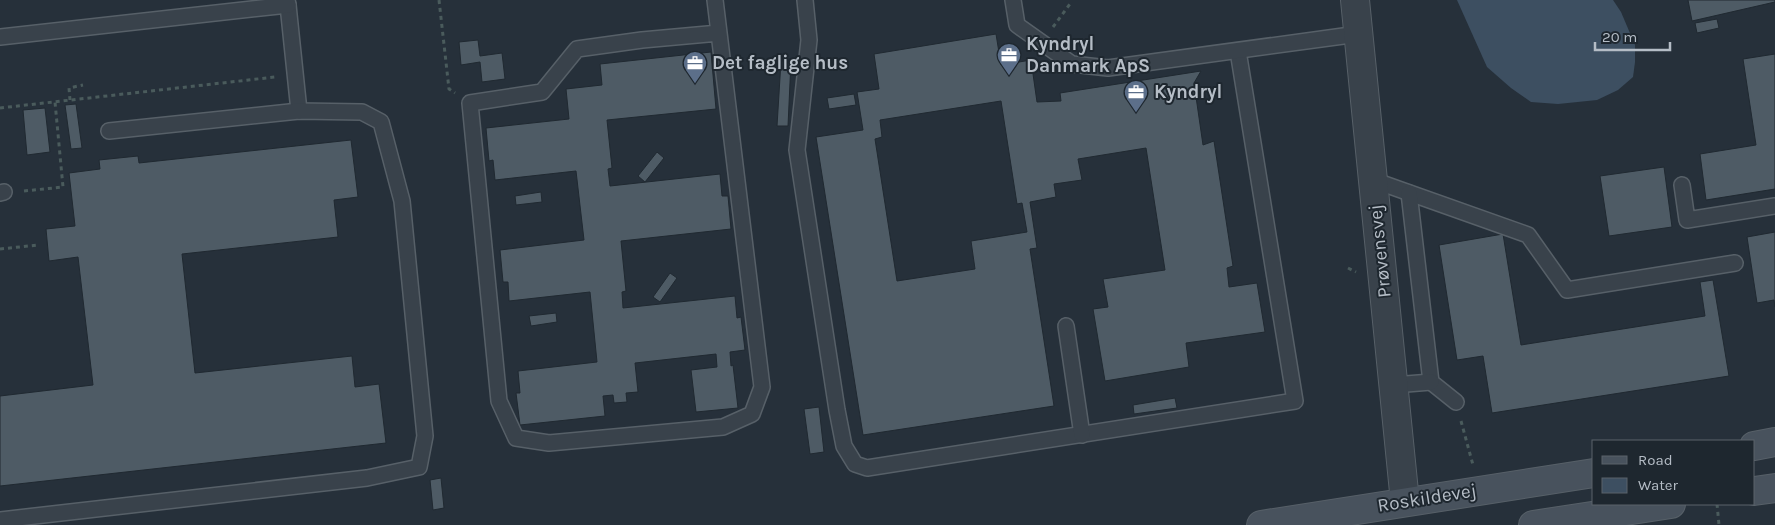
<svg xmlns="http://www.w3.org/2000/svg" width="1775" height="525" viewBox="0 0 1775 525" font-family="Karla,sans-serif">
	<rect width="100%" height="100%" fill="#26303a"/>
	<polygon fill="#3d4f61" points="1457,0 1613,0 1621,12 1635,45 1635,62 1633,77 1618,90 1597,100 1558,104 1531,102 1511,88 1487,67"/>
	<g fill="#4e5b65" stroke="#202931" fill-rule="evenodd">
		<polygon points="1688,0 1775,0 1775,2 1692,21"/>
		<polygon points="1717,19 1719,28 1697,33 1695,23"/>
		<path d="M 996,34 L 1001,65 L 1031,60 L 1037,102 L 1061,101 L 1060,93 L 1201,71 L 1194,83 L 1203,145 L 1214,141 L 1233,266 L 1227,268 L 1229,287 L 1257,283 L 1265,332 L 1186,343 L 1189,367 L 1105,381 L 1093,309 L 1108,307 L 1103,279 L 1165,270 L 1146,148 L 1078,159 L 1082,180 L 1054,184 L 1056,197 L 1030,202 L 1037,248 L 1030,249 L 1054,406 L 863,435 L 816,137 L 863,130 L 857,92 L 879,89 L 874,54 ZM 1001,101 L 1017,204 L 1022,203 L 1027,232 L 971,241 L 975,269 L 897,281 L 875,139 L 882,137 L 880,120 Z"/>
		<polygon points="478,40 480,56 502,53 505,79 482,82 480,62 461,65 459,42"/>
		<polygon points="711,52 716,109 607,120 612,168 608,169 610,186 720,174 722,196 728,196 731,229 621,241 626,291 622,292 623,308 735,296 737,318 741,317 745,350 730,352 731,366 733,365 738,408 696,412 691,370 717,367 716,354 635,363 638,392 626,393 627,402 614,403 613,395 603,396 605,416 520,425 516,393 520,393 518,371 597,362 590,292 509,301 508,282 503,282 500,250 584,240 576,171 495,180 493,160 489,161 486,128 569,119 566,89 602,85 600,64"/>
		<polygon points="1775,54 1775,189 1706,200 1700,154 1756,145 1743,59"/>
		<polygon points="781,61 791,61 788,126 777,126"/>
		<polygon points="854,94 856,105 829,109 827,98"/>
		<polygon points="76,104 82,148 71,149 65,105"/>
		<polygon points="45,108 50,152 27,155 23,110"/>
		<polygon points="351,140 358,197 334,200 338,237 182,254 195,373 352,356 355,387 379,384 386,443 0,486 0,396 93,385 78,257 49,261 46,229 75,226 69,173 100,169 99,160 138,156 139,163"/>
		<polygon points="657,152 664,158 645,182 638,176"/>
		<polygon points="1664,167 1672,227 1609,236 1600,176"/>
		<polygon points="541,192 542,202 516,205 515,196"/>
		<polygon points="1775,232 1775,307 1774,300 1757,303 1747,237"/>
		<polygon points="1503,234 1521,345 1705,316 1700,282 1713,280 1729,376 1492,413 1483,356 1457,360 1439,245"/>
		<polygon points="670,273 677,278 660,302 653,297"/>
		<polygon points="556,313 557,322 531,326 529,316"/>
		<polygon points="1175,398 1177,408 1134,414 1133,405"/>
		<polygon points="819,407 824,452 810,454 804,409"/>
		<polygon points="441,478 444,508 433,510 430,480"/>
	</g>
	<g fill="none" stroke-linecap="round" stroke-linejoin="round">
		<g stroke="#576068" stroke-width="18">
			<g id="lane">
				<polyline points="715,0 762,387 752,414 723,427 549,443 516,438 499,401 470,103 542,92 577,49 642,40 719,33"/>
				<polyline points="805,0 809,40 797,150 837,410 844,446 855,464 867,468 1295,401 1238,51"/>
				<polyline points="1013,0 1017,25 1072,64 1108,68 1358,34"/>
				<polyline points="288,5 299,111"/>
				<polyline points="0,37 288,5 287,0"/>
				<polyline points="1373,180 1528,235 1567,290 1735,263"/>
				<polyline points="1682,185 1687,220 1775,206"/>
				<polyline points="0,193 4,192"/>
				<polyline points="1409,193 1431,382 1456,402"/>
				<polyline points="1066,326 1082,435"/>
				<polyline points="1394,385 1431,382"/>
				<polyline points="0,520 367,478 419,467 425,436 402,201 381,122 362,112 299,111 109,131"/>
			</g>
		</g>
		<g stroke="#576068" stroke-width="30">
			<polyline id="street" points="1355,0 1405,502"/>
		</g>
		<g stroke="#576068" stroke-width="30">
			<g id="secondary">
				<polyline points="1754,446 1775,442"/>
				<polyline points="1754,491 1775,488"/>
				<polyline points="1261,525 1594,473"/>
				<polyline points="1533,525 1671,504"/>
			</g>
		</g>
		<g stroke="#4a5b5c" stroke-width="3" stroke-dasharray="4 4" stroke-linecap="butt">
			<polyline points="439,0 449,89 455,93"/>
			<polyline points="1053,27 1070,4"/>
			<polyline points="70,100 69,88 83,85"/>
			<polyline points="0,108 275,77"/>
			<polyline points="24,191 63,187 55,102"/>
			<polyline points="0,249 38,245"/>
			<polyline points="1348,268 1356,272"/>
			<polyline points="1461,421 1473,465"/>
			<polyline points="1717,504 1719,525"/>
		</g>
		<use href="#lane" stroke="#39424b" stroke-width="15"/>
		<use href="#street" stroke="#39424b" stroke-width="28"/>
		<use href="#secondary" stroke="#48525d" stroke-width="28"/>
	</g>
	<defs>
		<g id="office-pin" transform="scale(1.25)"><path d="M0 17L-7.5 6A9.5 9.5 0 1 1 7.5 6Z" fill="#5c6f8a" stroke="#1e272f"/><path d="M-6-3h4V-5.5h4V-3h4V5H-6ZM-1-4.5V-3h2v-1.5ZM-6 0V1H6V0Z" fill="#fff"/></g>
	</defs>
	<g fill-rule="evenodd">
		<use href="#office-pin" x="1009" y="55"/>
		<use href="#office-pin" x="695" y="63"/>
		<use href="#office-pin" x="1136" y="92"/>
	</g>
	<g text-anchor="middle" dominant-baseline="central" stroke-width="4" stroke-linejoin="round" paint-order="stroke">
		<g font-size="19" font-weight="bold" fill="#b5bdc6" stroke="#1e272f" text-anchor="start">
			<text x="1026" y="44">Kyndryl<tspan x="1026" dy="22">Danmark ApS</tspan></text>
			<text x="712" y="63">Det faglige hus</text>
			<text x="1154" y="92">Kyndryl</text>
		</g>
		<g font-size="19" fill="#b5bdc6" stroke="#1e272f">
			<text transform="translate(1380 251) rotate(-96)">Prøvensvej</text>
			<text transform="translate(1427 498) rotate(-9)">Roskildevej</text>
		</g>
	</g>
	<rect x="1592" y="440" width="162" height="65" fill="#1e272f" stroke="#5a636b"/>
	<rect x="1602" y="456" width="25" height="8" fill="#48525d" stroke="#5a636b"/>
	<text x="1638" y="465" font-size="15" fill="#b5bdc6">Road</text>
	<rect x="1602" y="478" width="25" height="15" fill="#3d4f61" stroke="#5a636b"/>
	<text x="1638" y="490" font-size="15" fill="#b5bdc6">Water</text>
	<path d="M1595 42v8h75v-8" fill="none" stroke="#b5bdc6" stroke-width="2.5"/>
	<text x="1602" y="42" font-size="15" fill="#b5bdc6" stroke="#1e272f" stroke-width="4" paint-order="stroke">20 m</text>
</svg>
